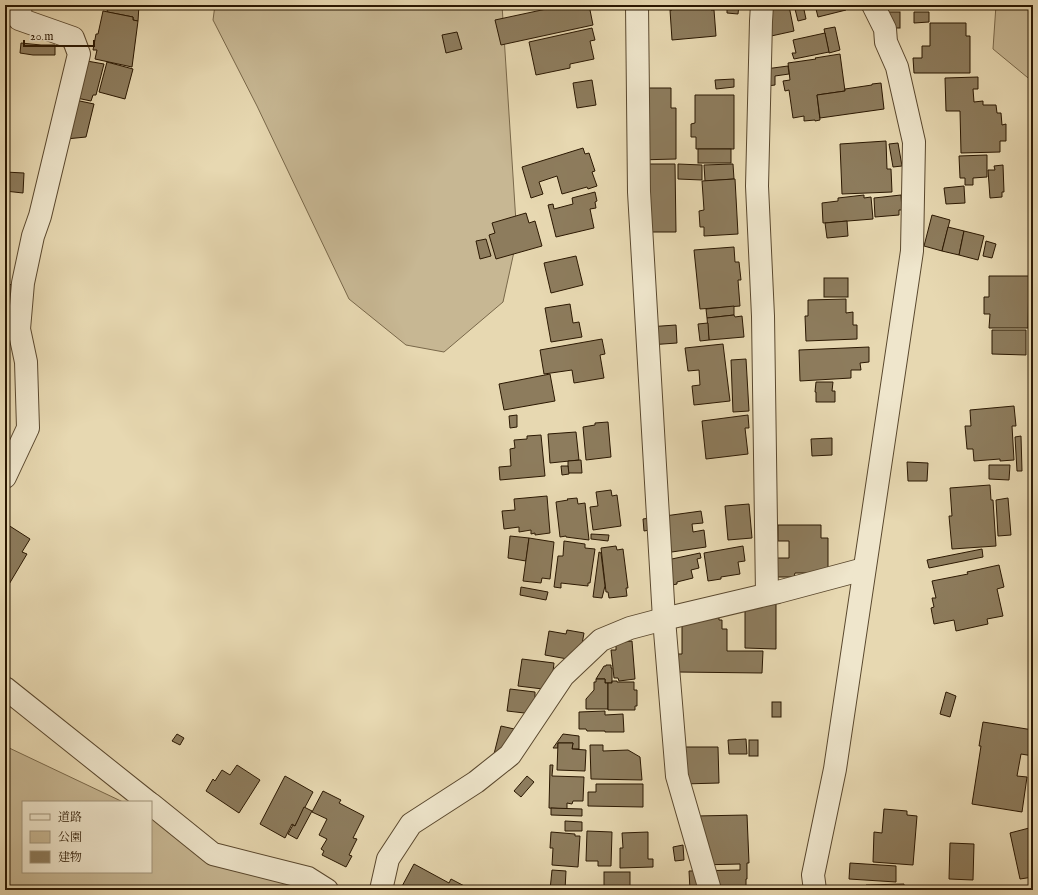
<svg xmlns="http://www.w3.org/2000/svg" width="1038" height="895" viewBox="0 0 1038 895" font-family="'IM FELL English','Noto Serif JP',serif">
	<rect width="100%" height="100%" fill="#e7d8b1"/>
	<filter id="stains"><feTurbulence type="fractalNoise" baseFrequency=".005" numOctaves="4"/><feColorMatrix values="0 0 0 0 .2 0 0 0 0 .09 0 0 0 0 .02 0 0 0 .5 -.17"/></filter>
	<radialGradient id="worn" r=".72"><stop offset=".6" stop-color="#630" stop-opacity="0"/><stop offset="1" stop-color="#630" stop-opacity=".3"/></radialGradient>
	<g fill="#c7b793" stroke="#79684a">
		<polygon points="215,5 502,5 517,238 503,302 444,352 406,345 349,299 257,106 213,20"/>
		<polygon points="996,5 1033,5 1033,82 993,49"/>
		<polygon points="5,746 123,802 23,802 23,872 151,872 151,815 309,890 5,890"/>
	</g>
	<g fill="#8d7c5d" stroke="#2b1802">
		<polygon points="103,5 139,5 138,21 133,20 133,17 107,12 108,6"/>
		<polygon points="565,5 589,5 593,25 501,45 495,20"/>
		<polygon points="672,5 710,5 711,10 714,10 716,36 672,40 670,10 672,10"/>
		<polygon points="727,5 739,5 738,14 727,13"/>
		<polygon points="794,5 803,5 806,19 798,21"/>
		<polygon points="815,5 844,5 846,10 818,17"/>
		<rect x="885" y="5" width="38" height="2"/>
		<polygon points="789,6 794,31 762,38 756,13"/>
		<polygon points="103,11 133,17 133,20 138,21 132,67 95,59 97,50 93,50 96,34 98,34"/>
		<rect x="887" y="12" width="13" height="16"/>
		<polygon points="914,12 929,12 929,22 914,23"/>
		<polygon points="930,23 966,23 966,36 970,36 970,73 914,73 913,58 922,58 922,46 930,46"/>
		<polygon points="835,27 840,50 829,53 824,29"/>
		<polygon points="592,28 595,40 590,41 594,59 570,64 570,68 536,75 529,42"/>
		<polygon points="457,32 462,49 446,53 442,35"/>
		<polygon points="825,33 829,52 794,59 792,53 796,53 793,40"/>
		<polygon points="21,43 41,45 55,45 55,55 33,55 20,53"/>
		<polygon points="840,54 845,91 817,95 820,120 815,121 815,120 804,121 804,116 793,118 789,90 785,91 783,81 790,80 788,63 816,59 815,58"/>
		<polygon points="87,61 104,64 96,95 93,95 91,101 72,97"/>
		<polygon points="107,62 133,69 125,99 99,92"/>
		<polygon points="788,66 789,74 775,76 775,85 760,87 758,70"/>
		<polygon points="978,77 978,89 973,89 974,102 983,101 983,105 996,105 997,113 1001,113 1002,125 1006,124 1006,141 1000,141 1000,152 961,153 960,111 946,111 945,78"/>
		<polygon points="734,79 734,87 716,89 715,80"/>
		<polygon points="592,80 596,105 577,108 573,83"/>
		<polygon points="881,83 884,109 820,118 817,95 845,91 845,89 872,85 872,84"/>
		<polygon points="635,88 671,88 671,108 676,108 676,159 637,160"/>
		<polygon points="695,95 734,95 734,149 696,149 696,137 691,137 691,124 695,123"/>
		<polygon points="75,100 94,104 86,137 66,139"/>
		<polygon points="886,141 887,169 891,169 892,192 842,194 840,144"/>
		<polygon points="898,143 902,166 893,167 889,144"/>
		<polygon points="583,148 585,154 589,153 595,171 592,172 597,186 588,189 587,187 562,194 557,176 539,182 543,194 531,198 522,167"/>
		<rect x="698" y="149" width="33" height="14"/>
		<polygon points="987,155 987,177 973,178 973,185 965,185 965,178 960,178 959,156"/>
		<polygon points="643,164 675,164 676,232 643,232"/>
		<polygon points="678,164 702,165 702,180 678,179"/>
		<polygon points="733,164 734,179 705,181 704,165"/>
		<polygon points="1003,165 1004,192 1002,192 1002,197 990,198 988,170 995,170 994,166"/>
		<polygon points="5,172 24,173 23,193 5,191"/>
		<polygon points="734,179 735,179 738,234 704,236 704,227 700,227 699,211 704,210 702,181"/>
		<polygon points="964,186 965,203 946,204 944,188"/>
		<polygon points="595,192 597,201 595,202 596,208 590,209 594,228 556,237 548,205 553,204 554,209 573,204 572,198"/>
		<polygon points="864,195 864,198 871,197 873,219 823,223 822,203 838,201 838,198"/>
		<polygon points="901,195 902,210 899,210 899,215 875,217 874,198"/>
		<polygon points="526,213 529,223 535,221 542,246 496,259 489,235 495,233 492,223"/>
		<polygon points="932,215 950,220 942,251 924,246"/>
		<polygon points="847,221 848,236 827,238 825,223"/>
		<polygon points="948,227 964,231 959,255 942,251"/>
		<polygon points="964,231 984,236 978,260 959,255"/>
		<polygon points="486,239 491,256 480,259 476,241"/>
		<polygon points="986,241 996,244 992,258 983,256"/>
		<polygon points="734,247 735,262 739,262 741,280 738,280 740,306 700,309 694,250"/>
		<polygon points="576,256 583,285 551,293 544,263"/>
		<polygon points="989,276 1029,276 1028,328 989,328 990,314 984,314 984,297 989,297"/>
		<rect x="824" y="278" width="24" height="19"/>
		<polygon points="5,284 25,286 23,307 5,305"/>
		<polygon points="846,299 846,313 853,312 853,325 857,325 857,339 806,341 805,316 808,316 808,300"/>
		<polygon points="570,304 573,323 579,322 582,337 551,342 545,308"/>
		<polygon points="734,306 734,315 707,318 706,309"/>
		<polygon points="7,307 24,309 22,327 5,325 5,315 6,315"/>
		<polygon points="734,315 735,317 742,316 744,337 709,340 707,318"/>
		<polygon points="708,323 709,340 700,341 698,324"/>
		<polygon points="676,325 677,343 649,345 647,327"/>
		<polygon points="992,330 1026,330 1026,355 992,354"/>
		<polygon points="602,339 605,354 600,355 604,378 574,383 572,370 544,374 540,350"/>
		<polygon points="723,344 730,401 694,405 692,386 700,385 699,370 688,371 685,348"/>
		<polygon points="869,347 869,362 860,363 861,370 851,370 851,378 800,381 799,350"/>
		<polygon points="746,359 749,411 733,412 731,360"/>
		<polygon points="550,374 555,401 504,410 499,384"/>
		<polygon points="816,382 833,382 832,391 835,391 835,402 816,402 816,392 815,392"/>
		<polygon points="1014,406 1016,426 1012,426 1014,460 1000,461 1000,459 974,461 973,449 967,449 965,426 971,426 970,410"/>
		<polygon points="517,415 517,427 510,428 509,416"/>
		<polygon points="748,415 749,428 745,428 748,454 706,459 702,421"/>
		<polygon points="608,422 611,457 586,460 583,427 595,425 595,423"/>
		<polygon points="576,432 579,460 550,463 548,434"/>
		<polygon points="541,435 545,476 500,480 499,467 511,466 510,449 515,448 514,440 527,439 527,436"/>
		<polygon points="1021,436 1022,471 1017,471 1015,437"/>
		<polygon points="832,438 832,455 812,456 811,439"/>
		<polygon points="581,460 582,473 568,473 568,461"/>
		<polygon points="907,462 928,463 927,481 908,481"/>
		<polygon points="989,465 1010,465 1009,480 989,479"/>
		<polygon points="561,466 568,466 569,474 562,475"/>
		<polygon points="990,485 991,500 993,500 996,546 952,549 949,516 952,516 950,488"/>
		<polygon points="611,490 612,496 617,495 621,526 593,530 590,507 598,506 596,492"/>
		<polygon points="547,496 550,533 535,535 535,533 531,534 531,530 519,532 519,527 504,529 502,511 515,510 514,499"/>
		<polygon points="577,498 578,504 585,503 589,540 566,537 566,536 560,537 556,502 568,500 567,499"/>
		<polygon points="1008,498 1011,535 998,536 996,500"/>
		<polygon points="749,504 752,538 728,540 725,506"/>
		<polygon points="701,511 703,523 692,524 693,532 704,530 706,547 658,554 655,529 644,531 643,519"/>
		<polygon points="5,523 30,539 22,552 27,554 5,591"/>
		<polygon points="778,525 821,525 821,538 828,538 828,568 806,574 806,573 795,573 794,577 768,577 767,558 789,558 789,541 778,541"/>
		<polygon points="591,534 609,535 608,541 591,539"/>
		<polygon points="510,536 529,538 526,561 508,558"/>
		<polygon points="529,538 554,542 550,579 542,578 541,583 523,581"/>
		<polygon points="564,541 585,544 585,548 595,549 590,583 588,583 588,586 561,583 561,588 554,587 558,556 563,556"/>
		<polygon points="616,546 617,550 623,549 628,588 626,588 627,596 609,598 608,592 606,592 601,548"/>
		<polygon points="743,546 745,561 738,562 740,574 721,577 721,579 708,581 704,553"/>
		<polygon points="982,549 983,557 929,568 927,560"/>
		<polygon points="599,552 601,553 605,586 602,598 593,597"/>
		<polygon points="700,553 701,558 697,559 699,568 691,570 693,578 677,582 677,584 658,588 653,563"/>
		<polygon points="999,565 1004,587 997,589 1003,616 987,619 988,624 956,631 954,620 934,624 931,608 934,607 932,598 936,598 932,581 968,574 967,572"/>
		<polygon points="521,587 548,592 546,600 520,595"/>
		<polygon points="745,597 776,598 776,649 745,648"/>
		<polygon points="718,600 719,620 722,620 722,629 727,629 727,651 763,651 762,673 678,672 678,654 682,654 682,614"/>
		<polygon points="567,630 584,633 579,661 545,655 549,631 566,634"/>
		<polygon points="632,641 635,679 619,681 618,678 614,678 611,650 616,650 616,643"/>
		<polygon points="522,659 554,663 551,690 518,686"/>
		<polygon points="606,665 611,665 611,668 612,668 612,683 605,683 605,679 596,679 604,666 606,666"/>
		<polygon points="596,679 605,679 605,683 608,683 608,709 586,709 586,699 594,690 594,682 596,682"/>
		<polygon points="612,681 617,681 617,682 634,682 634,690 637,690 637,706 635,706 635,710 608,710 608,683 612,683"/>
		<polygon points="510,689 535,692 535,698 544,699 542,715 507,711"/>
		<polygon points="946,692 956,696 950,717 940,714"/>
		<rect x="772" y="702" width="9" height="15"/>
		<polygon points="605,711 605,715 623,714 624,732 605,732 605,731 587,731 586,729 579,729 579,712"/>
		<polygon points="983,722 1033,730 1033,756 1021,754 1017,776 1027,777 1022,812 972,804 981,746 979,746"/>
		<polygon points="501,726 523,731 494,754"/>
		<polygon points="177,734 184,738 180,745 172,741"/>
		<polygon points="563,734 579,736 579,749 572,749 573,743 558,743 558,748 553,748"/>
		<polygon points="746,739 747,754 729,754 728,740"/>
		<rect x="749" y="740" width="9" height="16"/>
		<polygon points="558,743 573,743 572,749 586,750 585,771 557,770"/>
		<polygon points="590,745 603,745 603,751 628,750 640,757 642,780 591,779"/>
		<polygon points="682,747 718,747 719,783 683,784"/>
		<polygon points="237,765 260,780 239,813 206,791 213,779 215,781 222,770 230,775"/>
		<polygon points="550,765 553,765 552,776 584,777 583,801 573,801 572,804 567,803 567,809 549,808"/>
		<polygon points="285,776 313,792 295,826 292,824 285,838 260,824"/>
		<polygon points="527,776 534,782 521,797 514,791"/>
		<polygon points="596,784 643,784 643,807 588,806 588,792 596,792"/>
		<polygon points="323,791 341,800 339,803 364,816 353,838 357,839 349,855 352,856 346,867 322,855 324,851 321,849 327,839 319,835 327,819 312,812"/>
		<polygon points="304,807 312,811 297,839 288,834 293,825 295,826"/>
		<polygon points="551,808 582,809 582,816 551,815"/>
		<polygon points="884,809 907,811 907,815 917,816 913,865 873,862 874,832 882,833"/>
		<polygon points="747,815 749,863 747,863 747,879 746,879 746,890 690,890 689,871 740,870 740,864 698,865 696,816"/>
		<polygon points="565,821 582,822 582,831 565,831"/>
		<polygon points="1033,827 1033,878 1033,877 1020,879 1010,833"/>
		<polygon points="587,831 612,832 611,866 598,866 598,861 586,861"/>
		<polygon points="551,832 575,834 575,836 580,836 578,867 552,865 553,848 550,848"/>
		<polygon points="648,832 648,859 653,859 653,867 620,868 620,848 623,848 622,833"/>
		<polygon points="950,843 974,844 973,880 949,879"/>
		<polygon points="683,845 684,860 675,861 673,847"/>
		<polygon points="850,863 896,866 896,882 849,879"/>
		<polygon points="414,864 449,883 451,879 472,890 400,890"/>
		<polygon points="552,870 566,871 565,890 550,890"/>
		<rect x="604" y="872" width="26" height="18"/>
		<polygon points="904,884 904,890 866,890 866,885"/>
	</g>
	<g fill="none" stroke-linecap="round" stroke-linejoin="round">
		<g stroke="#5a482e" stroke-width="24">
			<g id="minor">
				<polyline points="637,5 639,192 664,619 677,776 710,890"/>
				<polyline points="762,5 761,21 757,186 763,316 767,594"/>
				<polyline points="5,477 28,428 26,362 19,329 23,283 33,236 40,216 79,54 73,38 19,19 21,5"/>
				<polyline points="5,688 148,802"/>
				<polyline points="151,804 213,854 308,878 327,890"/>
				<polyline points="381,890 388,859 411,824 476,782 510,755 563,676 601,640 630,628 664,619 778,592 864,569"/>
				<polyline points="815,890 813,875 835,769 912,251 914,142 897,67 886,42 885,29 873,5"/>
			</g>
		</g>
		<use href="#minor" stroke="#efe6cc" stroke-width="22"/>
	</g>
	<rect width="1038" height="895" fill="none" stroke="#e7d8b1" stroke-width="20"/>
	<rect x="6" y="6" width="1026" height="883" fill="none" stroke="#2b1802" stroke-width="2"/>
	<rect x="10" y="10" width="1018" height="875" fill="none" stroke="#2b1802"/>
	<rect x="22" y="801" width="130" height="72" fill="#efe6cc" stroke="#a1947b"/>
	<rect x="30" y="814" width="20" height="6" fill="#efe6cc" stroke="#a1947b"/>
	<text x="58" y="821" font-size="12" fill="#2b1802">道路</text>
	<rect x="30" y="831" width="20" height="12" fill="#c7b793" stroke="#a1947b"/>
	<text x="58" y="841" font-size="12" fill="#2b1802">公園</text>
	<rect x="30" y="851" width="20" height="12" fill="#8d7c5d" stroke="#a1947b"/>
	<text x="58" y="861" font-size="12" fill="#2b1802">建物</text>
	<path d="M24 40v6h70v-6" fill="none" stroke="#2b1802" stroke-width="2"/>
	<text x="30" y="40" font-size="12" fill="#2b1802" stroke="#efe6cc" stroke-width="3" paint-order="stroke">20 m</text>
	<rect width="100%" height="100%" filter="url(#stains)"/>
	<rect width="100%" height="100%" fill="url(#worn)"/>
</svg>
